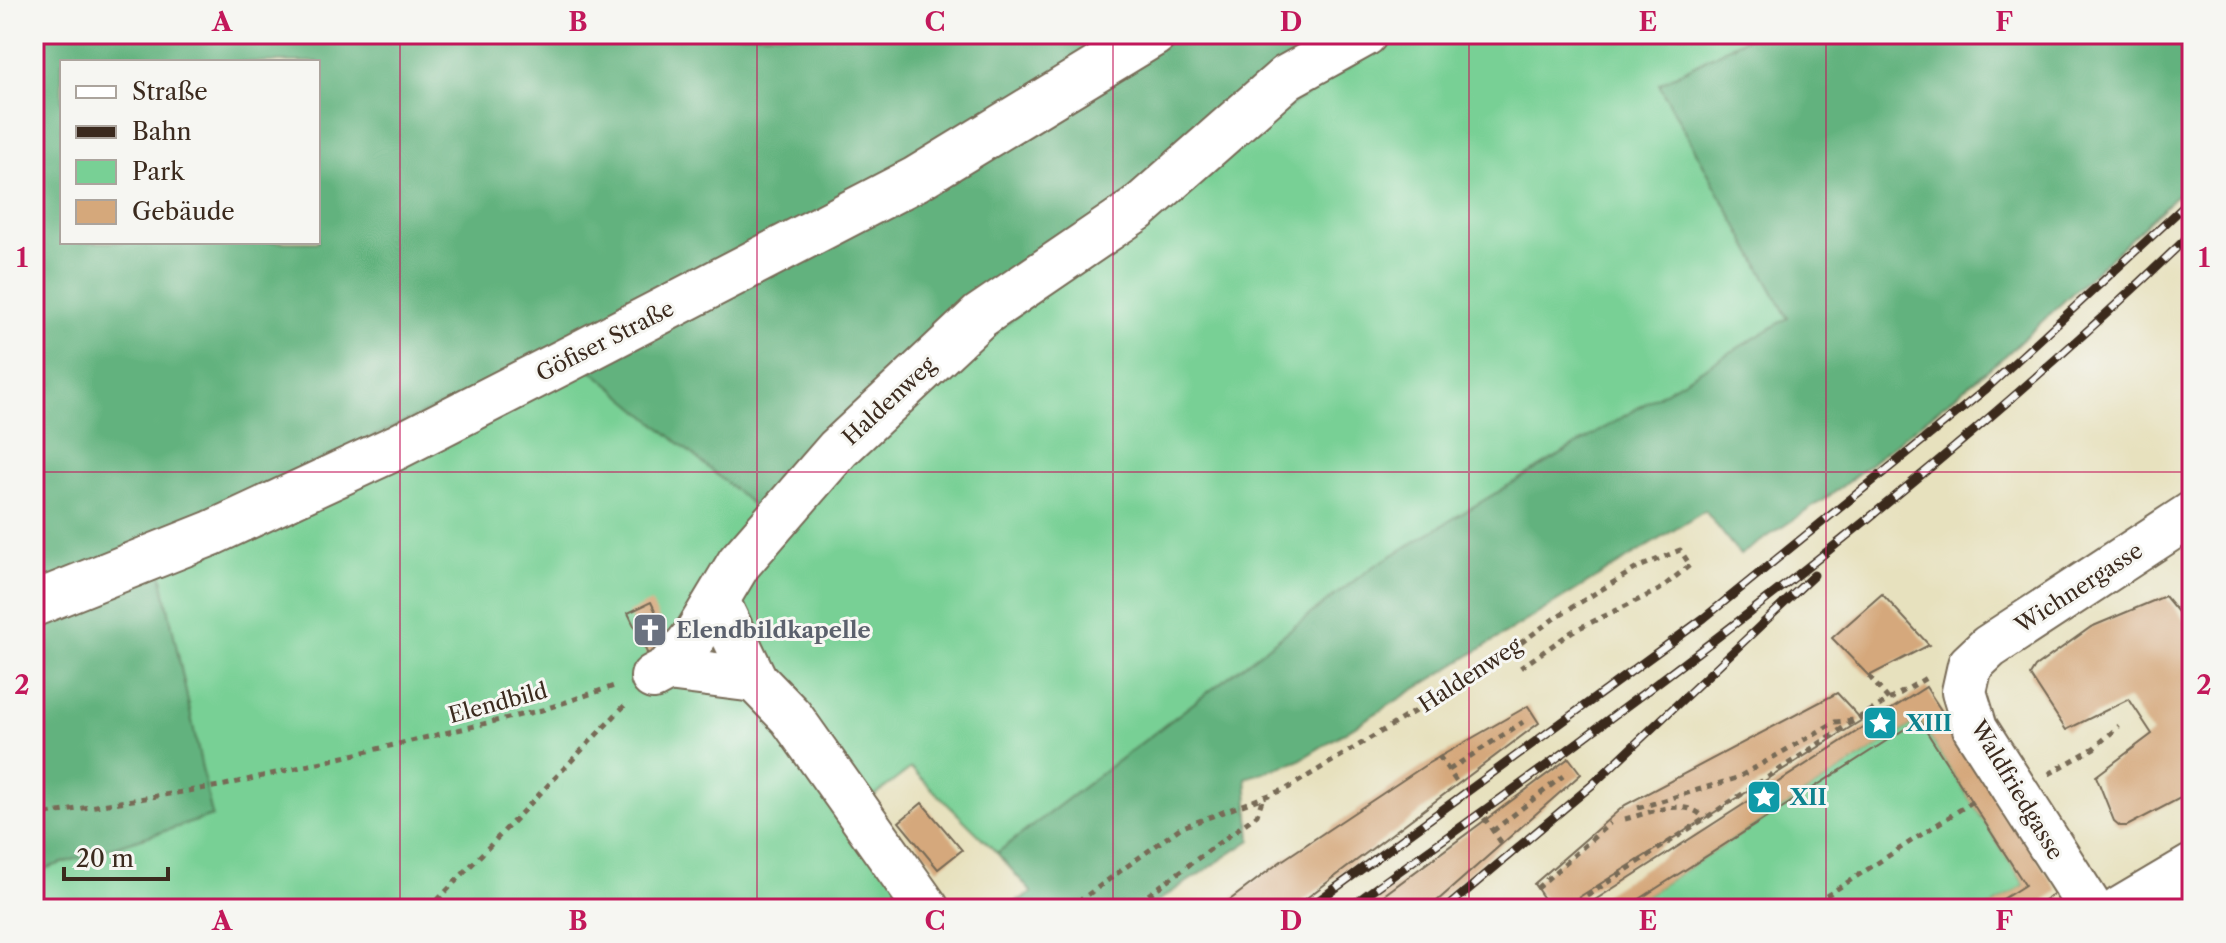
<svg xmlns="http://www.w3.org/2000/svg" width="2226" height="943" viewBox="0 0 2226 943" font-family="'Libre Caslon Text',serif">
	<rect width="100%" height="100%" fill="#f6f6f2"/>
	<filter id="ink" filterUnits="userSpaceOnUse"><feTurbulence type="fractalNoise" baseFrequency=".0125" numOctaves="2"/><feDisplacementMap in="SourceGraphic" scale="16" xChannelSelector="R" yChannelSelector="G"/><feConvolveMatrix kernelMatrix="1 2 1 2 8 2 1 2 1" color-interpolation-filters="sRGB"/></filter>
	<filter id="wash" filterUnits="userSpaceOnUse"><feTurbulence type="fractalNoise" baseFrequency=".006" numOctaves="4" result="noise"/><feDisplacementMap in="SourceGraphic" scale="32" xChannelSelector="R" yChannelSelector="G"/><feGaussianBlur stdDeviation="1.8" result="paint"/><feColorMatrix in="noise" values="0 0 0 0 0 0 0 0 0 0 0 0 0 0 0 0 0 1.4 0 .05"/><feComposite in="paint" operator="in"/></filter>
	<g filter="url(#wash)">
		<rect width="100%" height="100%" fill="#e7e1be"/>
		<g fill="#78d095" stroke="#5a7d5a" stroke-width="2">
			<path d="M 1403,34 L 1754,34 L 1659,84 L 1788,318 L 1371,568 L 997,853 L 911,768 L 865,803 L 927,895 L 949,905 L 970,909 L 34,909 L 34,872 L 212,816 L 153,536 L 566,349 L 863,441 C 1037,299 1209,149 1403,34 Z"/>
			<polygon points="1919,720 2025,885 1987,909 1624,909"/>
		</g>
		<g fill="#62b27e" stroke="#4e6e4e" stroke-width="2" fill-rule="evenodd">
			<path d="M 34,34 L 1403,34 L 1321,83 L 1093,254 L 863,441 L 784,531 L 566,349 L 153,536 L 212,816 L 34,872 ZM 62,62 L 318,62 L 318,242 L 62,242 Z"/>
			<polygon points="1754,34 2192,34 2192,181 2006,355 1835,492 1740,555 1705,511 1298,761 1246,778 1251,840 1146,909 1003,909 1032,893 997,853 1371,568 1788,318 1659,84"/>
		</g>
		<g id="blocks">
			<g fill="#d5a87b">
				<polygon points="1882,594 1929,645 1869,676 1832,638"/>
				<polygon points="2165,596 2192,629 2192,792 2127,826 2120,826 2114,821 2096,776 2152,734 2129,699 2066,730 2030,675 2035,667 2091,627"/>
				<polygon points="651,602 672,646 649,657 628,613"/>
				<polygon points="1926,687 2058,891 2030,909 1987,909 2025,885 1919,720 1624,909 1581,909"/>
				<polygon points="1837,693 1862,720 1560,909 1551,909 1534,884 1625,805"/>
				<polygon points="1528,706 1539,723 1292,909 1218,909 1280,862 1427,764"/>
				<polygon points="1569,758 1581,774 1428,909 1365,909"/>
				<polygon points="922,803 962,850 938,869 899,822"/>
			</g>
		</g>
	</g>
	<g filter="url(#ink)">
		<use href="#blocks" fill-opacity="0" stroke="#776a56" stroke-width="2"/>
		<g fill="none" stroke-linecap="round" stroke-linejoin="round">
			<g stroke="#776a56" stroke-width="48">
				<g id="minor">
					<polyline points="718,603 755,680 791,717 927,909"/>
					<polyline points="668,669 755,680"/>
					<polyline points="653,677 668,669 697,633 739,563 838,449 980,316 1137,209 1287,77 1365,34"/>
					<polyline points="2091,909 1975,728 1964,692 1970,665 1989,647 2192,514"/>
					<polyline points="2121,909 2192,867"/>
				</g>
			</g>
			<g stroke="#776a56" stroke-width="48">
				<polyline id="major" points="34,604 212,533 397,447 569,359 916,179 1154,34"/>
			</g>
			<g stroke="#776a56" stroke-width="5" stroke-dasharray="6 6" stroke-linecap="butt">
				<polyline points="1869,676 1889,700"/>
				<polyline points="1439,756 1458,784"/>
				<polyline points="1449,770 1523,722"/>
				<polyline points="2049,774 2094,748 2119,726"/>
				<polyline points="1638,808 1737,778 1835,722 1854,720"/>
				<polyline points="34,816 225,785 542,710 617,685"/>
				<polyline points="1484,818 1503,845"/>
				<path d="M 1625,819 C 1650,813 1686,796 1705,819"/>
				<polyline points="1493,831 1563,776"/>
				<polyline points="1537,888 1610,823"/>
				<polyline points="429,909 627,703"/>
				<polyline points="1068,909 1180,828 1288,788 1491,665 1556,617 1637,568 1680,550 1690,565 1659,590 1573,631 1516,671"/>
				<polyline points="1129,909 1257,815 1263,797"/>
				<polyline points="1567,909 1855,720 1926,678"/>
				<polyline points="1731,909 1733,909"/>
				<polyline points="1806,909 1972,802"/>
			</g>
			<use href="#minor" stroke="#fff" stroke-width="44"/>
			<use href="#major" stroke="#fff" stroke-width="44"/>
			<g stroke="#3b2a1e" stroke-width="9">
				<g id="rail">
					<polyline points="1307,909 1704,618 1986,389 2192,199"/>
					<path d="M 1347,909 C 1430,848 1515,790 1597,728 C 1805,574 2006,413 2192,233"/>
					<polyline points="1445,909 1592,785 1814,575"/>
				</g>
			</g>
			<use href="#rail" stroke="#f6f6f2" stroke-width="6" stroke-dasharray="18" stroke-linecap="butt"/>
		</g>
	</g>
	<path fill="none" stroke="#c2185b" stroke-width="2" stroke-opacity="0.55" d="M 400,34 L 400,909M 757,34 L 757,909M 1113,34 L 1113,909M 1469,34 L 1469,909M 1826,34 L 1826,909M 34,472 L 2192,472"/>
	<defs>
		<g id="church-square" transform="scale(1.8)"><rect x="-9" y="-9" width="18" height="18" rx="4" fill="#6b7280" stroke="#f6f6f2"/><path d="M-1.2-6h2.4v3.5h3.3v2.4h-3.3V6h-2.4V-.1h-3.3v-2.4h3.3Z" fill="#fff"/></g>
		<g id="sight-square" transform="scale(1.8)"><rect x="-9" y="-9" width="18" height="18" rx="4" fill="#0f9aa8" stroke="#f6f6f2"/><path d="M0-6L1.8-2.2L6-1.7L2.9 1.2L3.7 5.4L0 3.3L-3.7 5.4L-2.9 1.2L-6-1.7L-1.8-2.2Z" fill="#fff"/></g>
	</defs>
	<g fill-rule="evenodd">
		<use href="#church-square" x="650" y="630"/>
		<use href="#sight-square" x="1880" y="723"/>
		<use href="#sight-square" x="1764" y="797"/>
	</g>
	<g text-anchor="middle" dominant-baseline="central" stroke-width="6" stroke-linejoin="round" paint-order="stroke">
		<g font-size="22" fill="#3b2a1e" stroke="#f6f6f2">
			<text transform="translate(605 341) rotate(-27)">Göfiser Straße</text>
			<text transform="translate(889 401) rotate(-43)">Haldenweg</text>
			<text transform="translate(2079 588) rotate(-33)">Wichnergasse</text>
			<text transform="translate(1470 675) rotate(-33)">Haldenweg</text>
			<text transform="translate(498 703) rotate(-15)">Elendbild</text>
			<text transform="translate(2017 790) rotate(59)">Waldfriedgasse</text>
		</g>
		<g font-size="22" font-weight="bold" fill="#5b616d" stroke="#f6f6f2" text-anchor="start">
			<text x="676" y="630">Elendbildkapelle</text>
		</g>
		<g font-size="22" font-weight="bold" fill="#0d838f" stroke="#f6f6f2" text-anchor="start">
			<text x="1906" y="723">XIII</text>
			<text x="1790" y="797">XII</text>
		</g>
	</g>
	<rect width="2226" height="943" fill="none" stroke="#f6f6f2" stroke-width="88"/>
	<rect x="60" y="60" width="260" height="184" fill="#f6f6f2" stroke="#aba49d" stroke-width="2"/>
	<rect x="76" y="86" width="40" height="12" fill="#ffffff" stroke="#aba49d" stroke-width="2"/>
	<text x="132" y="100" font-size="24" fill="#3b2a1e">Straße</text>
	<rect x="76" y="126" width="40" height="12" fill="#3b2a1e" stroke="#aba49d" stroke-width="2"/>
	<text x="132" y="140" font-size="24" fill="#3b2a1e">Bahn</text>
	<rect x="76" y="160" width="40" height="24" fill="#78d095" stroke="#aba49d" stroke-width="2"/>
	<text x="132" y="180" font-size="24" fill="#3b2a1e">Park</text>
	<rect x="76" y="200" width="40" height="24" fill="#d5a87b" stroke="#aba49d" stroke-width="2"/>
	<text x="132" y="220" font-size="24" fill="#3b2a1e">Gebäude</text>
	<path d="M64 867v12h104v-12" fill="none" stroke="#3b2a1e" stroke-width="4"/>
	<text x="76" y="867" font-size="24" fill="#3b2a1e" stroke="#f6f6f2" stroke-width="6" paint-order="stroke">20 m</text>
	<rect x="44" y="44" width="2138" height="855" fill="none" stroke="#c2185b" stroke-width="3"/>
	<g font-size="26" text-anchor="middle" font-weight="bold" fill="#c2185b">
		<text x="222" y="31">A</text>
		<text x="578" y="31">B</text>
		<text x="935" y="31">C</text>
		<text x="1291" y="31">D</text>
		<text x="1648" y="31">E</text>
		<text x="2004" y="31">F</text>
		<text x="22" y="267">1</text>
		<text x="2204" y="267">1</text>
		<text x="22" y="694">2</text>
		<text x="2204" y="694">2</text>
		<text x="222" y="930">A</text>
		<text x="578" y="930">B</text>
		<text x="935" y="930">C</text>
		<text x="1291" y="930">D</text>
		<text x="1648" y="930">E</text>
		<text x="2004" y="930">F</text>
	</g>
</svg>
